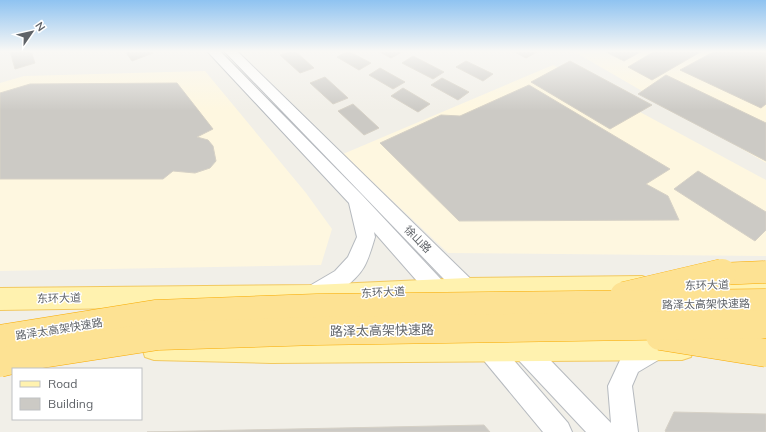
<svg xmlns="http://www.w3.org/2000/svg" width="766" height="432" viewBox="0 0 766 432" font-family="Mulish,'Noto Sans SC',sans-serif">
	<rect width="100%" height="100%" fill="#f1efe8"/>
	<g fill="#fef7e0">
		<polygon points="573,51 766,51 766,163"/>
		<polygon points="553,65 766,180 766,256 448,253 343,154"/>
		<polygon points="205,71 306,193 332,229 321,265 0,271 0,83 24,76"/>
	</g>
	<g fill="#cccac5" stroke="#d6d1c6">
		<polygon points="10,51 31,51 35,63 15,69"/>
		<polygon points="125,51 151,51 153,53 132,61"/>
		<polygon points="292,51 295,51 314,68 300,73 280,55"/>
		<polygon points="348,51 371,63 359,70 337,57"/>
		<polygon points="378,51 400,51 402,52 391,58"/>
		<polygon points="513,51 539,51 526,58"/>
		<polygon points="604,51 642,51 624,61"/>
		<polygon points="655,51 702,51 652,80 628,67"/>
		<polygon points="715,51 766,51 766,104 761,108 680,70"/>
		<polygon points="413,56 444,72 433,79 402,63"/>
		<polygon points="466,61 493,74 483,81 456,67"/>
		<polygon points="570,61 652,105 610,129 531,82"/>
		<polygon points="380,68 405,82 393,89 369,75"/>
		<polygon points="666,75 766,123 766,161 638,94"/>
		<polygon points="325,77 348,98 333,104 310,83"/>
		<polygon points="442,78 469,92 458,100 431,85"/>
		<polygon points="177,83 213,129 197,137 208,140 213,146 216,161 210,168 195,173 173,171 163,179 0,179 0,93 30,84"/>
		<polygon points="529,85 670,169 646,184 668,196 679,220 459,221 380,143 441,115 460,116"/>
		<polygon points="403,88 430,104 418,112 391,96"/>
		<polygon points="353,104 379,128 364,135 338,111"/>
		<polygon points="698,171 766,212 766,230 755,241 674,189"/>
		<polygon points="674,412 766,414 766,432 666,432 665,431"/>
		<polygon points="484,425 490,432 147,432"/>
	</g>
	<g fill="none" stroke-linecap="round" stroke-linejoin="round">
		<g stroke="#b6babf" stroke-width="2">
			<g id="secondary">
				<path d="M 207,51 L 220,51 L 363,196 L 452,291 L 455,298 L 452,305 L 445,307 L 438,305 L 374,232 L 375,237 C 372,247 369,258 364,267 C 354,284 331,298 313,304 L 306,302 L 303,295 L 306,288 L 335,271 L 348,257 L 357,237 L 349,203 Z"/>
				<polygon points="224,51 237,51 481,289 484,296 481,303 474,305 467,303"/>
				<polygon points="484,332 492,335 568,423 572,432 543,432 476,351 473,343 476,335"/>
				<polygon points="519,333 527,336 611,423 608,386 622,356 657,337 665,340 668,348 665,356 638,372 632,386 638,432 586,432 511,352 508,344 511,336"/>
			</g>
		</g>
		<g stroke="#f2c960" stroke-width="2">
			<g id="primary">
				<polygon points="766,274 766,294 702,295 694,292 691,285 694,278 702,275"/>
				<polygon points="642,276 650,279 653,286 650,293 642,296 467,298 313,305 0,310 0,288 313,285 467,278"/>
				<polygon points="154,336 271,339 682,336 691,339 694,348 691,357 682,360 271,363 154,360 145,357 142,348 145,339"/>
			</g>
		</g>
		<use href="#secondary" fill="#fff" fill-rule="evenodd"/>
		<use href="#primary" fill="#fff2af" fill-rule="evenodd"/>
		<g stroke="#f9ab00" stroke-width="23" stroke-linecap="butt">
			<polyline id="highway-bridge-far1" points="718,274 766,272"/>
		</g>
		<g stroke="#f9ab00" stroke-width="29" stroke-linecap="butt">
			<g id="highway-bridge">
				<polyline points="624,296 722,273"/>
				<polyline points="660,336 766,353"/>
				<polyline points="0,339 155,314 317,308 766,303"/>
				<polyline points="0,363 29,356 158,336 317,331 766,324"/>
			</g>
		</g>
		<use href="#highway-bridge-far1" stroke="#fde293" stroke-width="22"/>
		<use href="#highway-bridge" stroke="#fde293" stroke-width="28"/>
	</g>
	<linearGradient id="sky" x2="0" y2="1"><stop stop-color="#8fc3f1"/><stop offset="0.46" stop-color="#f9f8f5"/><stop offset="1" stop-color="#f9f8f5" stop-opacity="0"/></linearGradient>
	<rect width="766" height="111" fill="url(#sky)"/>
	<g text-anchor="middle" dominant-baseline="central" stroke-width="3" stroke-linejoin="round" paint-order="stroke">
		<g font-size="11" fill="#5f6368" stroke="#fff">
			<text transform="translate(418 239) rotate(45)">徐山路</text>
			<text transform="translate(707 285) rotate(-1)">东环大道</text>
			<text transform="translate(383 292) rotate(-3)">东环大道</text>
			<text transform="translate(59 298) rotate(-1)">东环大道</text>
			<text transform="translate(706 304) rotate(-1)">路泽太高架快速路</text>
			<text transform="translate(59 329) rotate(-9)">路泽太高架快速路</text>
		</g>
		<g font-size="13" fill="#5f6368" stroke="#fff">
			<text transform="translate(382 330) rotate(-1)">路泽太高架快速路</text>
		</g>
	</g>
	<rect x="12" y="368" width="130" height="52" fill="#ffffff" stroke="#bfc1c3"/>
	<rect x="20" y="381" width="20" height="6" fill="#fff2af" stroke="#bfc1c3"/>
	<text x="48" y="388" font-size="12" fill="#5f6368">Road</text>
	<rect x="20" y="398" width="20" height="12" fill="#cccac5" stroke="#bfc1c3"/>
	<text x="48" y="408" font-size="12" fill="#5f6368">Building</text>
	<g transform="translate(32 32) rotate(56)" stroke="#ffffff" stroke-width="3" paint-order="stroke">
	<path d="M0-3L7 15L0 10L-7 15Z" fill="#5f6368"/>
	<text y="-6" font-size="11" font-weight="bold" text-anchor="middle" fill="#5f6368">N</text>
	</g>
</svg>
